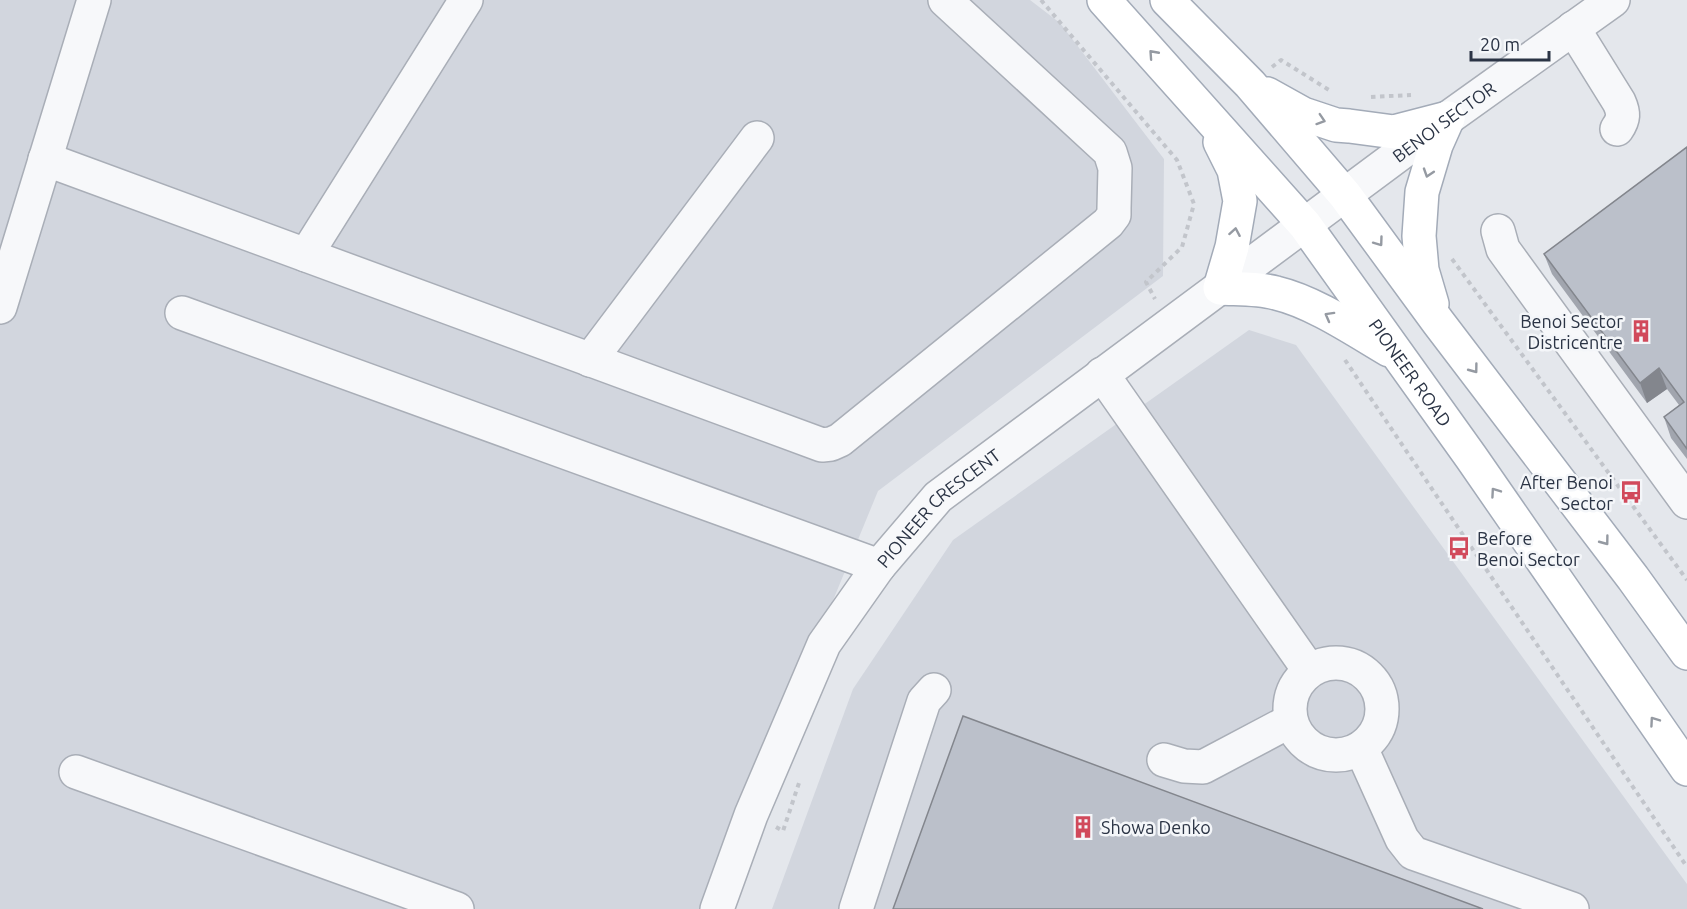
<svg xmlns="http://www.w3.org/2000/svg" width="1687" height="909" viewBox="0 0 1687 909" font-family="Ubuntu,sans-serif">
	<rect width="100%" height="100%" fill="#e4e7ec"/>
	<g fill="#d2d6de">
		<polygon points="0,0 1030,0 1060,23 1164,159 1163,276 878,491 706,909 0,909"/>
		<polygon points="1249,330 1296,345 1687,884 1687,909 772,909 853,689 953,540"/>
	</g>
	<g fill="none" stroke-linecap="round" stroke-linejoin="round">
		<g stroke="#a9aeb7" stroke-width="36">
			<g id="minor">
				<path d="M 1573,28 L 1619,102 C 1624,113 1624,119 1617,129"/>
				<polyline points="45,159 822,445 831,444 840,440 1108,223 1114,215 1114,208 1115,168 1110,152 945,0"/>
				<polyline points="1498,231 1503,249 1687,502"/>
				<polyline points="306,255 466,0"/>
				<polyline points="0,307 94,0"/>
				<polyline points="182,313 879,566"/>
				<polyline points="590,360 757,138"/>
				<polyline points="1102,374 1309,670"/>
				<circle cx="1336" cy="709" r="46"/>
				<polyline points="1361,748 1402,839 1413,853 1572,909"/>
				<polyline points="1164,760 1184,766 1203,767 1290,721"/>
				<polyline points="76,772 457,909"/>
				<path id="s1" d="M 717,909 L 751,815 L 824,644 L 879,566 L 938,497 L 1448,118 L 1613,0"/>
				<polyline points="856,909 924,701 934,690"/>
			</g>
		</g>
		<g stroke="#a3abb8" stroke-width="36">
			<g id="major">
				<path id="s2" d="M 1104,0 L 1305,225 L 1471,457 L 1687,769"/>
				<polyline points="1167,0 1250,84 1345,195 1438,322 1633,578 1687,653"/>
				<polyline points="1267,94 1303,114 1336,125 1349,126 1394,132 1448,118"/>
				<path d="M 1220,142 L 1234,170 L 1240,201 L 1232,247 L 1220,288 C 1238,289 1258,288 1276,293 C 1314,302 1355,330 1389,350"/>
				<polyline points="1432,304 1422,270 1419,236 1422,192 1436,145 1448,118"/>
			</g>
		</g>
		<g stroke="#c2c5cb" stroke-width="4" stroke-dasharray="4.5 4.5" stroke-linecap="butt">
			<polyline points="1041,0 1177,160 1194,204 1182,247 1146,282 1155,299"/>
			<polyline points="1272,67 1281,60 1329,90"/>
			<polyline points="1371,97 1411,95"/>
			<polyline points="1452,259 1687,580"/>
			<polyline points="1345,360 1687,867"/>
			<polyline points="776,827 783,831 799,783"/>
		</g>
		<use href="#minor" stroke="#f7f8fa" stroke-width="33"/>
		<use href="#major" stroke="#fff" stroke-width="33"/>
	</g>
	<polygon fill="#a1a5ae" points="1687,147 1687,459 1671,438 1664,417 1679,405 1667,389 1647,403 1552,274 1544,254"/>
	<polygon fill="#83868d" points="1659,368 1667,389 1647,403 1640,383"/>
	<g fill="#bbc0ca" stroke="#83868d" stroke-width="1.5">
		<polygon points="1687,147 1687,449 1664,417 1684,402 1659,368 1640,383 1544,254"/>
		<polygon points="963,716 1483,909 893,909"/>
	</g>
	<defs><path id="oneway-chevron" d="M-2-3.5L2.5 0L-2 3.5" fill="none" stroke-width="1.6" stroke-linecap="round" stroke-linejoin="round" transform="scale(1.5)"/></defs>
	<g stroke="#959aa2">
		<use href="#oneway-chevron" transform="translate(1153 54) rotate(-132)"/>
		<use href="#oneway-chevron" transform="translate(1321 120) rotate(18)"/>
		<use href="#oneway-chevron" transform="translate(1428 173) rotate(108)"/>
		<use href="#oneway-chevron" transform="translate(1235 232) rotate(-80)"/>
		<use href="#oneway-chevron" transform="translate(1379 242) rotate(54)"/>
		<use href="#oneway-chevron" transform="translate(1329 316) rotate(-151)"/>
		<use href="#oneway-chevron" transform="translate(1474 369) rotate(53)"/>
		<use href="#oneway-chevron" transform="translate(1495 492) rotate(-125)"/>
		<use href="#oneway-chevron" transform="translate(1605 541) rotate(53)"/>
		<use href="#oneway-chevron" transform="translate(1654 721) rotate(-125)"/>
	</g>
	<defs>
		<g id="building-bare" transform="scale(1.8)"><path d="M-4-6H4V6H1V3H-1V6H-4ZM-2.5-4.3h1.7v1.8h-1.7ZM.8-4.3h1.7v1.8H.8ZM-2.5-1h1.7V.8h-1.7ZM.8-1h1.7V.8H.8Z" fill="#d1495b" stroke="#f4f6f9" stroke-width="2.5" paint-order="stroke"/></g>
		<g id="bus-bare" transform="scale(1.8)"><path d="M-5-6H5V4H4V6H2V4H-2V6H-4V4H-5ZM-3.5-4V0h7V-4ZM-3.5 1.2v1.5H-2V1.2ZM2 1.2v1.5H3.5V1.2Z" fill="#d1495b" stroke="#f4f6f9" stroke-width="2.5" paint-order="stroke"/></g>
	</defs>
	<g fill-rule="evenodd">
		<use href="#building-bare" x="1641" y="331"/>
		<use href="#bus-bare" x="1631" y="492"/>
		<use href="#bus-bare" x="1459" y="548"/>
		<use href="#building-bare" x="1083" y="827"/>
	</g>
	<g text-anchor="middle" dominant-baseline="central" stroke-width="5" stroke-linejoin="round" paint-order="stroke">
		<g font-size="18" fill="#2b3445" stroke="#f4f6f9">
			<text stroke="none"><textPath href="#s1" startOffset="1102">BENOI SECTOR</textPath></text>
			<text stroke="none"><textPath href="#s2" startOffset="483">PIONEER ROAD</textPath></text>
			<text stroke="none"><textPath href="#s1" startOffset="465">PIONEER CRESCENT</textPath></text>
		</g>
		<g font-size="18" fill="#2b3445" stroke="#f4f6f9" text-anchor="end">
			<text x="1623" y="321">Benoi Sector<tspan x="1623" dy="21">Districentre</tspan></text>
			<text x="1613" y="482">After Benoi<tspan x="1613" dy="21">Sector</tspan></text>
			<text x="1477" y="538" text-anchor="start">Before<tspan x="1477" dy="21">Benoi Sector</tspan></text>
			<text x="1101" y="827" text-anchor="start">Showa Denko</text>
		</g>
	</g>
	<path d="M1471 51v9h78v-9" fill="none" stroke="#2b3445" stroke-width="3"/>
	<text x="1480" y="51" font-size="18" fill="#2b3445" stroke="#f4f6f9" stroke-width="4.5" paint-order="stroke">20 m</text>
</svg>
